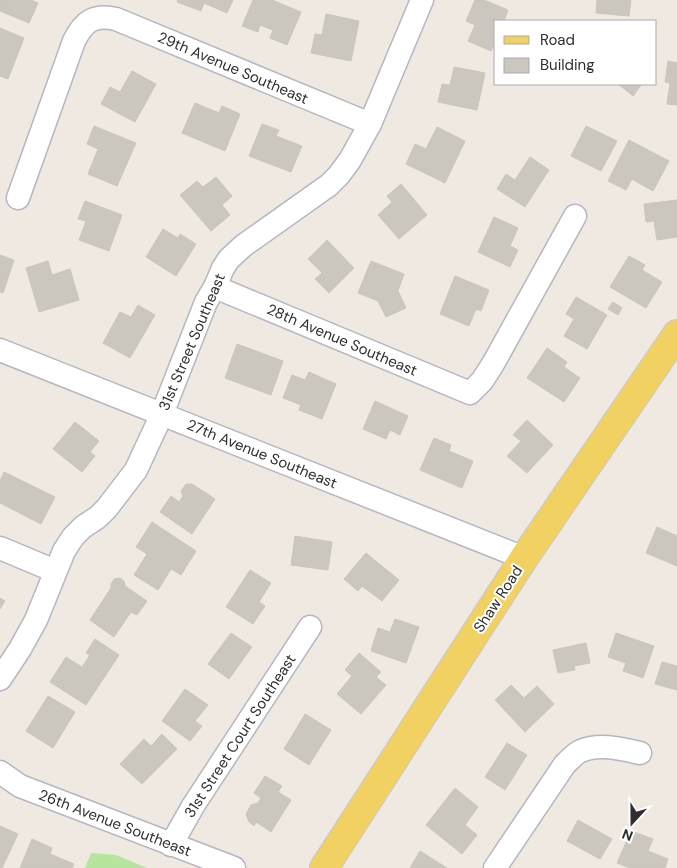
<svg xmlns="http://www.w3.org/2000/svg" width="677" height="868" viewBox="0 0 677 868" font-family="'DM Sans',sans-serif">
	<rect width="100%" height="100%" fill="#efe9e1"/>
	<polygon fill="#b6e59e" points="91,853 116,855 147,868 85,868"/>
	<g fill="#cbc7bf" stroke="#cbc5ba">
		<polygon points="0,0 31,0 38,3 29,23 0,11"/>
		<polygon points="178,0 233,0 227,13 204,3 201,11 177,2"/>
		<polygon points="253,0 272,0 301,12 287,45 270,38 273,30 260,25 258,32 242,26"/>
		<polygon points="475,0 484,0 508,10 504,21 496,21 496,40 491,51 468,41 475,25 466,21"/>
		<polygon points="597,0 631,0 629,16 596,13"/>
		<polygon points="326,14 359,21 351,61 311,53 315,34 322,35"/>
		<polygon points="0,28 24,38 8,79 0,76"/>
		<polygon points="668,61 677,63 677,105 667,104 670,83 665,82"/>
		<polygon points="454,67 485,73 477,110 438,102 442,84 450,85"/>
		<polygon points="132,71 156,84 135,122 101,104 110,87 120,92"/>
		<polygon points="618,84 642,84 633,96"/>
		<polygon points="195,103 219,113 222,106 240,114 225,151 182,133"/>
		<polygon points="262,124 279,130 276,136 302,146 291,172 249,156"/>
		<polygon points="94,126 136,143 117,186 88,174 98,149 87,144"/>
		<polygon points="586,126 617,141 601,171 571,156"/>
		<polygon points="437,127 465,141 445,183 406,164 415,144 426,149"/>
		<polygon points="629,140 669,161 653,191 632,179 626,190 608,181"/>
		<polygon points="530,157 549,170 525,207 497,189 506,174 515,180"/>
		<polygon points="216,177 232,196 222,205 230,215 211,231 180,195 197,181 203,187"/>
		<polygon points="401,184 427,215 399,239 378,215 392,202 387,196"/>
		<polygon points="677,200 677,237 657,240 654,221 646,222 644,204"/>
		<polygon points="85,201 122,215 109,251 79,240 86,221 78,219"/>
		<polygon points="494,217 518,228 510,246 518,250 510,267 478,252"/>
		<polygon points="163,229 178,238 180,234 196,244 176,276 146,257"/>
		<polygon points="327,240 354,268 329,293 315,279 322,273 308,259"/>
		<polygon points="0,255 14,260 3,293 0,292"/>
		<polygon points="629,256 645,265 642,270 662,282 646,308 610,287"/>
		<polygon points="48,261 52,275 70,269 79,300 39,312 26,268"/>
		<polygon points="371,261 404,274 398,291 406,308 386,317 378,301 358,293"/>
		<polygon points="455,276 489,290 481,311 476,309 469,326 440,314"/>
		<polygon points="576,297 607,315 587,349 564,336 574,319 566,314"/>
		<polygon points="613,302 622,308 618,315 608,309"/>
		<polygon points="138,305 155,315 130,358 103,343 120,312 131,317"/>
		<polygon points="237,344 283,361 271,395 225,378"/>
		<polygon points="547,348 567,362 564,367 580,378 564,402 527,378"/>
		<polygon points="309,372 336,384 322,419 299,410 301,405 283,398 292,375 305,380"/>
		<polygon points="375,401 408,416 400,435 390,430 386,439 363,429"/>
		<polygon points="527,420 553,445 527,473 507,456 521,441 513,435"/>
		<polygon points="75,422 99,441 90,452 95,456 82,472 53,449"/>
		<polygon points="434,438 451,445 449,451 473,461 462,488 420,470"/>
		<polygon points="4,472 55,497 41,524 0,503 0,481"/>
		<polygon points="186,484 192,484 215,499 192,534 160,512 171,496 179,502 183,496 181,491"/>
		<polygon points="152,522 196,551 181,575 171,569 158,590 134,575 147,554 136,547"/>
		<polygon points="657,527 677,536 677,566 646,553"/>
		<polygon points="295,536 332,542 328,570 291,565"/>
		<polygon points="366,553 399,580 382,601 362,586 358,591 344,579"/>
		<polygon points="250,570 271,583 259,602 265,606 253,624 226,607"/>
		<polygon points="120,578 124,581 125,586 147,601 137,615 131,612 114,637 90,620 111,588 111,584 114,579"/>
		<polygon points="0,598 5,601 0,609"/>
		<polygon points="395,619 419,627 406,663 371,651 378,628 390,632"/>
		<polygon points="231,633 252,647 229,679 208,664"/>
		<polygon points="616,633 654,646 643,678 623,671 626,663 608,657"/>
		<polygon points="95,639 119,655 86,705 50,682 66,657 82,667 90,655 86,653"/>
		<polygon points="586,643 590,663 574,666 575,670 558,673 553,650"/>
		<polygon points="359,653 381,672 376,677 386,685 361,714 337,694 352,676 345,670"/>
		<polygon points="662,662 677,666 677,690 655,684"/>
		<polygon points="511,685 524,698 537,686 554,704 525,732 495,700"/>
		<polygon points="185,689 208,705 195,721 202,726 190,741 162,721"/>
		<polygon points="48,696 75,712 53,748 26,731"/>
		<polygon points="305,714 331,730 309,765 284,749"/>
		<polygon points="162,734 177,749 142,784 120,764 144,739 151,746"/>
		<polygon points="507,743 527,755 505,790 485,777"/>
		<polygon points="265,776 282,786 278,792 291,800 271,832 256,822 254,826 249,822 246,814 251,805 258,803 261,798 254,793"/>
		<polygon points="455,788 478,807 465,825 477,835 462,854 426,825"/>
		<polygon points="578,820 612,839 600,859 567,841"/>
		<polygon points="0,826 18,834 2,868 0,868"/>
		<polygon points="631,831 653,839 648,851 668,859 665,868 630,868 617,863"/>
		<polygon points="32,839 52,848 50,854 74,864 72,868 20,868"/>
		<polygon points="420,851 447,868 410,868"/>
	</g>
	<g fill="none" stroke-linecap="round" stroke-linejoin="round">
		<g stroke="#b4b7c1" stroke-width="25">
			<g id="minor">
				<path d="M 18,198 L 74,41 C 84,21 94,14 116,19 L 370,124"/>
				<polyline points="215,287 470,393 482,381 493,364 575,216"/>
				<polyline points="0,350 524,558"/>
				<polyline points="0,548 55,571"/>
				<polyline points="0,679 20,649 36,620 64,551 73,537 83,527 98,517 107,508 136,470 162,414 206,302 215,287 223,268 229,259 243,246 329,185 339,175 350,160 370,124 422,0"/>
				<polyline points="0,772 20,786 234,868"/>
				<polyline points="171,845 193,806 310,627"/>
				<path d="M 495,868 L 565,764 C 570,760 575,753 581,751 C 599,743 622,749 640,753"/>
			</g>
		</g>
		<g stroke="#c9c9c9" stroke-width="30">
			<polyline id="major" points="324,868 524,558 677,334"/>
		</g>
		<use href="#minor" stroke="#fff" stroke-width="22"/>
		<use href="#major" stroke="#f2d163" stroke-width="28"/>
	</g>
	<g text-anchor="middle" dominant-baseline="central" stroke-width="4" stroke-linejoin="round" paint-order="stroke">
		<g font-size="15" fill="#2e2e2e" stroke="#fff">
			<text transform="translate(233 68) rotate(23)">29th Avenue Southeast</text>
			<text transform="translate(342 340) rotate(23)">28th Avenue Southeast</text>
			<text transform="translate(192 342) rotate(-67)">31st Street Southeast</text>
			<text transform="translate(262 454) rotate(22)">27th Avenue Southeast</text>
			<text transform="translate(498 599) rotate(-57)">Shaw Road</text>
			<text transform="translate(240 736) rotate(-57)">31st Street Court Southeast</text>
			<text transform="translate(115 823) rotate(21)">26th Avenue Southeast</text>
		</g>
	</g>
	<rect x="494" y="20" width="162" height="65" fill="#ffffff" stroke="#ababab"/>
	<rect x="504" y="36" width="25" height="8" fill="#f2d163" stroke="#ababab"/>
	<text x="540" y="45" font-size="15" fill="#2e2e2e">Road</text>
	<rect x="504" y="58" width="25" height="15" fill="#cbc7bf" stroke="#ababab"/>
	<text x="540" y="70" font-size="15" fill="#2e2e2e">Building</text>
	<g transform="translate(632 823) rotate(201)" stroke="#ffffff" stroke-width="4" paint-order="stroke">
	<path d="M0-4L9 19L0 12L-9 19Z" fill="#2e2e2e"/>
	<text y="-8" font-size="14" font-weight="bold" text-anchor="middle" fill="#2e2e2e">N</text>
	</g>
</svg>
